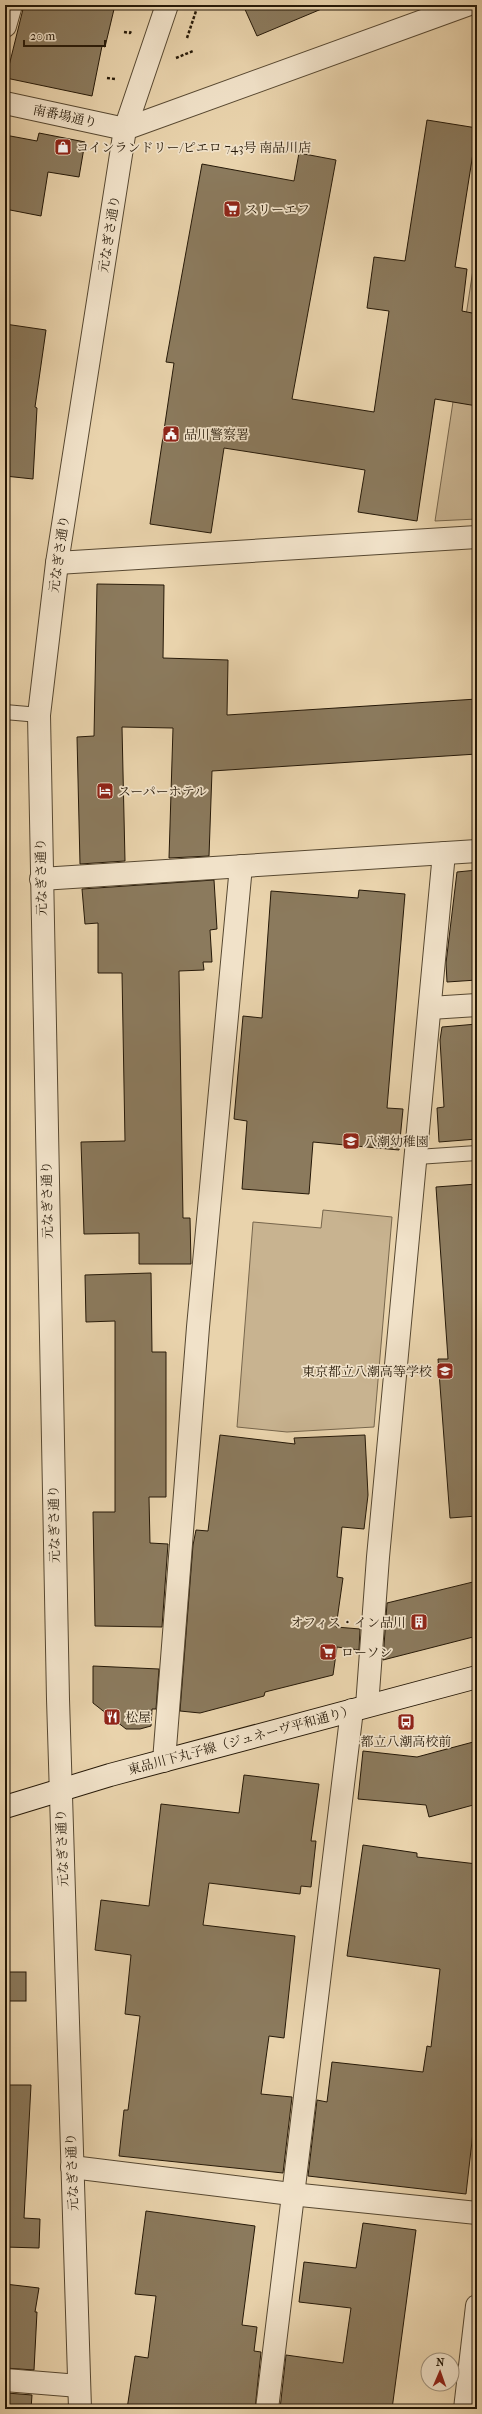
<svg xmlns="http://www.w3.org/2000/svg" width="482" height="2414" viewBox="0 0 482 2414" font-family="'IM FELL French Canon','Noto Serif JP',serif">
	<rect width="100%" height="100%" fill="#e9d3ac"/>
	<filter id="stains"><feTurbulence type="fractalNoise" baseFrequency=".005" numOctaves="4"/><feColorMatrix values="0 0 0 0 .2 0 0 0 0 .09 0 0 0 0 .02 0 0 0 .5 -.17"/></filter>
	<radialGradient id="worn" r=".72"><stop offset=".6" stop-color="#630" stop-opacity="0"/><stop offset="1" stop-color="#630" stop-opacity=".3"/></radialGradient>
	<g fill="#c8b390" stroke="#77664c">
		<polygon points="477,243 477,519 435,521"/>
		<polygon points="323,1210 392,1217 374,1427 287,1432 237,1427 253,1222 321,1228"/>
	</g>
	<g fill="#8b7a5d" stroke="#261908">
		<polygon points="24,5 115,5 105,47 102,46 92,96 6,78"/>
		<polygon points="243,5 331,5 257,36"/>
		<polygon points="427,120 477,128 455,267 467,269 462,311 477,314 477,406 435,399 417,521 358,512 365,470 224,448 211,533 150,524 174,363 166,362 202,164 294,181 299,153 336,160 292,399 374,412 389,311 367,308 374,257 405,261"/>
		<polygon points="39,133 85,142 79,177 48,172 41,216 5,209 5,135 37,141"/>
		<polygon points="5,324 46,330 35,407 37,408 33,479 5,476"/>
		<polygon points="97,584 164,585 163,658 228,660 227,715 477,699 477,754 212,771 209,856 169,858 173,728 122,727 125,861 80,864 77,737 94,736"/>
		<polygon points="477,870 477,980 447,982 446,963 457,872"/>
		<polygon points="214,880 217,929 210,930 212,962 203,962 204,970 179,971 183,1218 190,1218 191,1264 139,1264 139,1233 84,1234 81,1142 125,1141 122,973 98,973 98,923 85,924 82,889"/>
		<polygon points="359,890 405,894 387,1108 403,1109 399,1150 313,1142 309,1194 242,1189 247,1121 234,1119 243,1016 262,1018 271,891 358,898"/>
		<polygon points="477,1024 477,1139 439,1142 437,1108 444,1107 440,1040 442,1027"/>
		<polygon points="477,1184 477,1516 450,1518 438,1359 448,1359 436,1187"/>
		<polygon points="151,1273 152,1352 166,1352 166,1497 149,1497 150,1543 168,1544 162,1627 95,1626 93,1512 115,1512 115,1321 86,1322 85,1275"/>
		<polygon points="220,1435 295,1444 294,1438 365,1435 368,1495 364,1529 342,1527 337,1577 343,1578 336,1627 360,1629 359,1650 337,1647 333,1675 265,1692 264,1696 200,1713 180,1711 193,1545 196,1530 208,1531"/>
		<polygon points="477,1581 477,1636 383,1660 387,1603"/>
		<polygon points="93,1666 159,1669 156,1709 152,1709 151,1726 140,1729 126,1729 93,1703"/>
		<polygon points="477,1741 477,1804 429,1817 426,1805 358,1799 363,1751 417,1757"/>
		<polygon points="244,1775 319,1784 311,1841 316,1841 311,1887 301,1886 300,1894 209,1883 203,1925 295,1936 284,2038 269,2036 261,2094 292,2097 283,2173 119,2156 124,2110 128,2110 140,2016 125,2014 131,1955 95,1950 101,1900 149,1906 161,1804 239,1813"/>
		<polygon points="363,1845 417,1853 417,1857 477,1864 477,2097 466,2194 308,2176 317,2100 327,2102 332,2062 423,2072 427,2046 431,2047 440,1969 347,1956"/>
		<rect x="5" y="1972" width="21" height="29"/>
		<polygon points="5,2085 31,2085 24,2218 40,2219 39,2248 5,2247"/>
		<polygon points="146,2211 255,2226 242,2325 257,2327 254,2351 261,2352 255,2409 127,2409 135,2356 148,2358 156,2296 135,2294"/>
		<polygon points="363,2223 416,2230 392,2409 280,2409 286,2355 343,2363 351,2308 299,2302 304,2262 356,2268"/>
		<polygon points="5,2284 39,2288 35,2312 37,2312 34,2370 5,2368"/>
		<polygon points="7,2393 32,2395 31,2409 6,2409"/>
	</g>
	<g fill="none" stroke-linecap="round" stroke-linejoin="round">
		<g stroke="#574831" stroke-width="16">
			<g id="service">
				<polyline points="5,712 39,715"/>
				<polyline points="417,1157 477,1153"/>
			</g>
		</g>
		<g stroke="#574831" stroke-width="24">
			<g id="minor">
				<polyline points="5,26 11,5"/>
				<polyline points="57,563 477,537"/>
				<polyline points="41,879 477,851"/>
				<polyline points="430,1008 477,1005"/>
				<polyline points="367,1706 378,1557 444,853"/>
				<polyline points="164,1761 198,1327 241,866"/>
				<polyline points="72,2167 291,2194 477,2213"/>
				<polyline points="5,2380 79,2386"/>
				<polyline points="267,2409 352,1710"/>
				<polyline points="465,2409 477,2306"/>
			</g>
		</g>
		<g stroke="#574831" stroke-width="24">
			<g id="tertiary">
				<polyline points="5,103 125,129 467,5"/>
				<polyline points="80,2409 58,1699 39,715 57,563 125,129 167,5"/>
			</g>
		</g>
		<g stroke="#261908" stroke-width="24">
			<polyline id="secondary" points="5,1807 110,1775 477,1677"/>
		</g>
		<g stroke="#261908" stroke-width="2.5" stroke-dasharray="3 2" stroke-linecap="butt">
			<polyline points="124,32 130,33 131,31"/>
			<polyline points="187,38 198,5"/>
			<polyline points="176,58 193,51"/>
			<polyline points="107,78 115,79"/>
			<polyline points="5,922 10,922"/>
		</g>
		<use href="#service" stroke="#f1e2c9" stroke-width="14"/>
		<use href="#minor" stroke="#f1e2c9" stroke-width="22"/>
		<use href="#tertiary" stroke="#f1e2c9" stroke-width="22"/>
		<use href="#secondary" stroke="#f1e2c9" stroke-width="22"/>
	</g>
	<defs>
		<g id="shop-square" transform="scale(0.9)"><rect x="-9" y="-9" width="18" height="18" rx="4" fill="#8f2418" stroke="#f1e2c9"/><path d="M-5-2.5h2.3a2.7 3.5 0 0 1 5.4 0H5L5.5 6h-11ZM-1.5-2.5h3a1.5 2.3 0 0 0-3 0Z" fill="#fff"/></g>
		<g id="supermarket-square" transform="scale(0.9)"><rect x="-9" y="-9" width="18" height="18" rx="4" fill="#8f2418" stroke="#f1e2c9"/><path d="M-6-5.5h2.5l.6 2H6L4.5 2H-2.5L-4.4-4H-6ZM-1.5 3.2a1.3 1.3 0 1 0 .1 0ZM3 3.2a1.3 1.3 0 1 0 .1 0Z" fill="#fff"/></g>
		<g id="civic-square" transform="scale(0.9)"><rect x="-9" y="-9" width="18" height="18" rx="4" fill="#8f2418" stroke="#f1e2c9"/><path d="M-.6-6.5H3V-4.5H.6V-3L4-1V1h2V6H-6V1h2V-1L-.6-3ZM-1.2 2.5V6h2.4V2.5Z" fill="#fff"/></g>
		<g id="hotel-square" transform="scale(0.9)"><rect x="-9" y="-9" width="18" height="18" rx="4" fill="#8f2418" stroke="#f1e2c9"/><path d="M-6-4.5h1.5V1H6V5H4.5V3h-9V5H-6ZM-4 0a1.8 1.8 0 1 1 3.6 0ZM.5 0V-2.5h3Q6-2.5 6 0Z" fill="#fff"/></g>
		<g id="school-square" transform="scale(0.9)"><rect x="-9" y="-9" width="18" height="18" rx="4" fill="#8f2418" stroke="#f1e2c9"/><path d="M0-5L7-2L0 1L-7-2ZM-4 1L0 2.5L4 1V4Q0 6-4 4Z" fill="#fff"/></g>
		<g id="building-square" transform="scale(0.9)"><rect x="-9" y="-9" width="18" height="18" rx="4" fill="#8f2418" stroke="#f1e2c9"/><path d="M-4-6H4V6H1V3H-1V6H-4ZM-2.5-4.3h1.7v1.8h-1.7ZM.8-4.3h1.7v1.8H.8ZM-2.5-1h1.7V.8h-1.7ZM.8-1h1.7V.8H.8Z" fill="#fff"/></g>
		<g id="restaurant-square" transform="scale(0.9)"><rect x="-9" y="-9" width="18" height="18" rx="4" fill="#8f2418" stroke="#f1e2c9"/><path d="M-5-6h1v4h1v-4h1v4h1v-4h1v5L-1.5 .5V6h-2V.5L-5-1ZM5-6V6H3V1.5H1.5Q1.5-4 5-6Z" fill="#fff"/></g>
		<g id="bus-square" transform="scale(0.9)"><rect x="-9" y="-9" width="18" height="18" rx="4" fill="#8f2418" stroke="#f1e2c9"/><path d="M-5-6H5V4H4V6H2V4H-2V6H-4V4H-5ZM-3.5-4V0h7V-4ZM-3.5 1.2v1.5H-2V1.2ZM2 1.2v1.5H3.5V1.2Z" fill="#fff"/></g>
	</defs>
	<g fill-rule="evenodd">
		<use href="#shop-square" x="63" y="147"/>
		<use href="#supermarket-square" x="232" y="209"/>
		<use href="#civic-square" x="171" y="434"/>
		<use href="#hotel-square" x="105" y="791"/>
		<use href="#school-square" x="351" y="1141"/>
		<use href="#school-square" x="445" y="1371"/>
		<use href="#building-square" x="419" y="1622"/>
		<use href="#supermarket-square" x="328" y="1652"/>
		<use href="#restaurant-square" x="112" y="1717"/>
		<use href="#bus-square" x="406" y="1722"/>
	</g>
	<g text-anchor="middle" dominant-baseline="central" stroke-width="3.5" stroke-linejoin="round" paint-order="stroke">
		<g font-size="13" fill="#261908" stroke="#f1e2c9">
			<text transform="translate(65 116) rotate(12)">南番場通り</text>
			<text transform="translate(109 234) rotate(-81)">元なぎさ通り</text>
			<text transform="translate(59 554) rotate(-82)">元なぎさ通り</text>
			<text transform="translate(41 877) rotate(-91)">元なぎさ通り</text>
			<text transform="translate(47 1200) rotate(-91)">元なぎさ通り</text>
			<text transform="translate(54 1524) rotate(-91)">元なぎさ通り</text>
			<text transform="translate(241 1740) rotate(-15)">東品川下丸子線（ジュネーヴ平和通り）</text>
			<text transform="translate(62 1848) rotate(-92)">元なぎさ通り</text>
			<text transform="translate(72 2172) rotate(-92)">元なぎさ通り</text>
		</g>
		<g font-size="13" fill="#261908" stroke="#f1e2c9" text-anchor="start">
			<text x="76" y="147">コインランドリー/ピエロ 743号 南品川店</text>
			<text x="245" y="209">スリーエフ</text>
			<text x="184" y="434">品川警察署</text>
			<text x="118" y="791">スーパーホテル</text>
			<text x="364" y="1141">八潮幼稚園</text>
			<text x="432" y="1371" text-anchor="end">東京都立八潮高等学校</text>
			<text x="406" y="1622" text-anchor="end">オフィス・イン品川</text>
			<text x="341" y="1652">ローソン</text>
			<text x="125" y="1717">松屋</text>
			<text x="406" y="1741" text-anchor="middle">都立八潮高校前</text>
		</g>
	</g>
	<rect width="482" height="2414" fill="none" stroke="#e9d3ac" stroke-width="20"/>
	<rect x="6" y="6" width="470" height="2402" fill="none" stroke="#261908" stroke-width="2"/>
	<rect x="10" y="10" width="462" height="2394" fill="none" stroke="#261908"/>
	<g transform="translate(440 2372) rotate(2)"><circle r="19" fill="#f1e2c9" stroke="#a0927c"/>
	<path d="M0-3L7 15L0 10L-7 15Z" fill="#8f2418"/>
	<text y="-6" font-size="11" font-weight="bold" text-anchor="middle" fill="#261908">N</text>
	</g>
	<path d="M24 40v6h81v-6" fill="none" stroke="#261908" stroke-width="2"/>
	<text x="30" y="40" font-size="12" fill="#261908" stroke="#f1e2c9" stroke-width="3" paint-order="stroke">20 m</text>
	<rect width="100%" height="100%" filter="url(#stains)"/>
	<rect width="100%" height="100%" fill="url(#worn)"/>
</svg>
